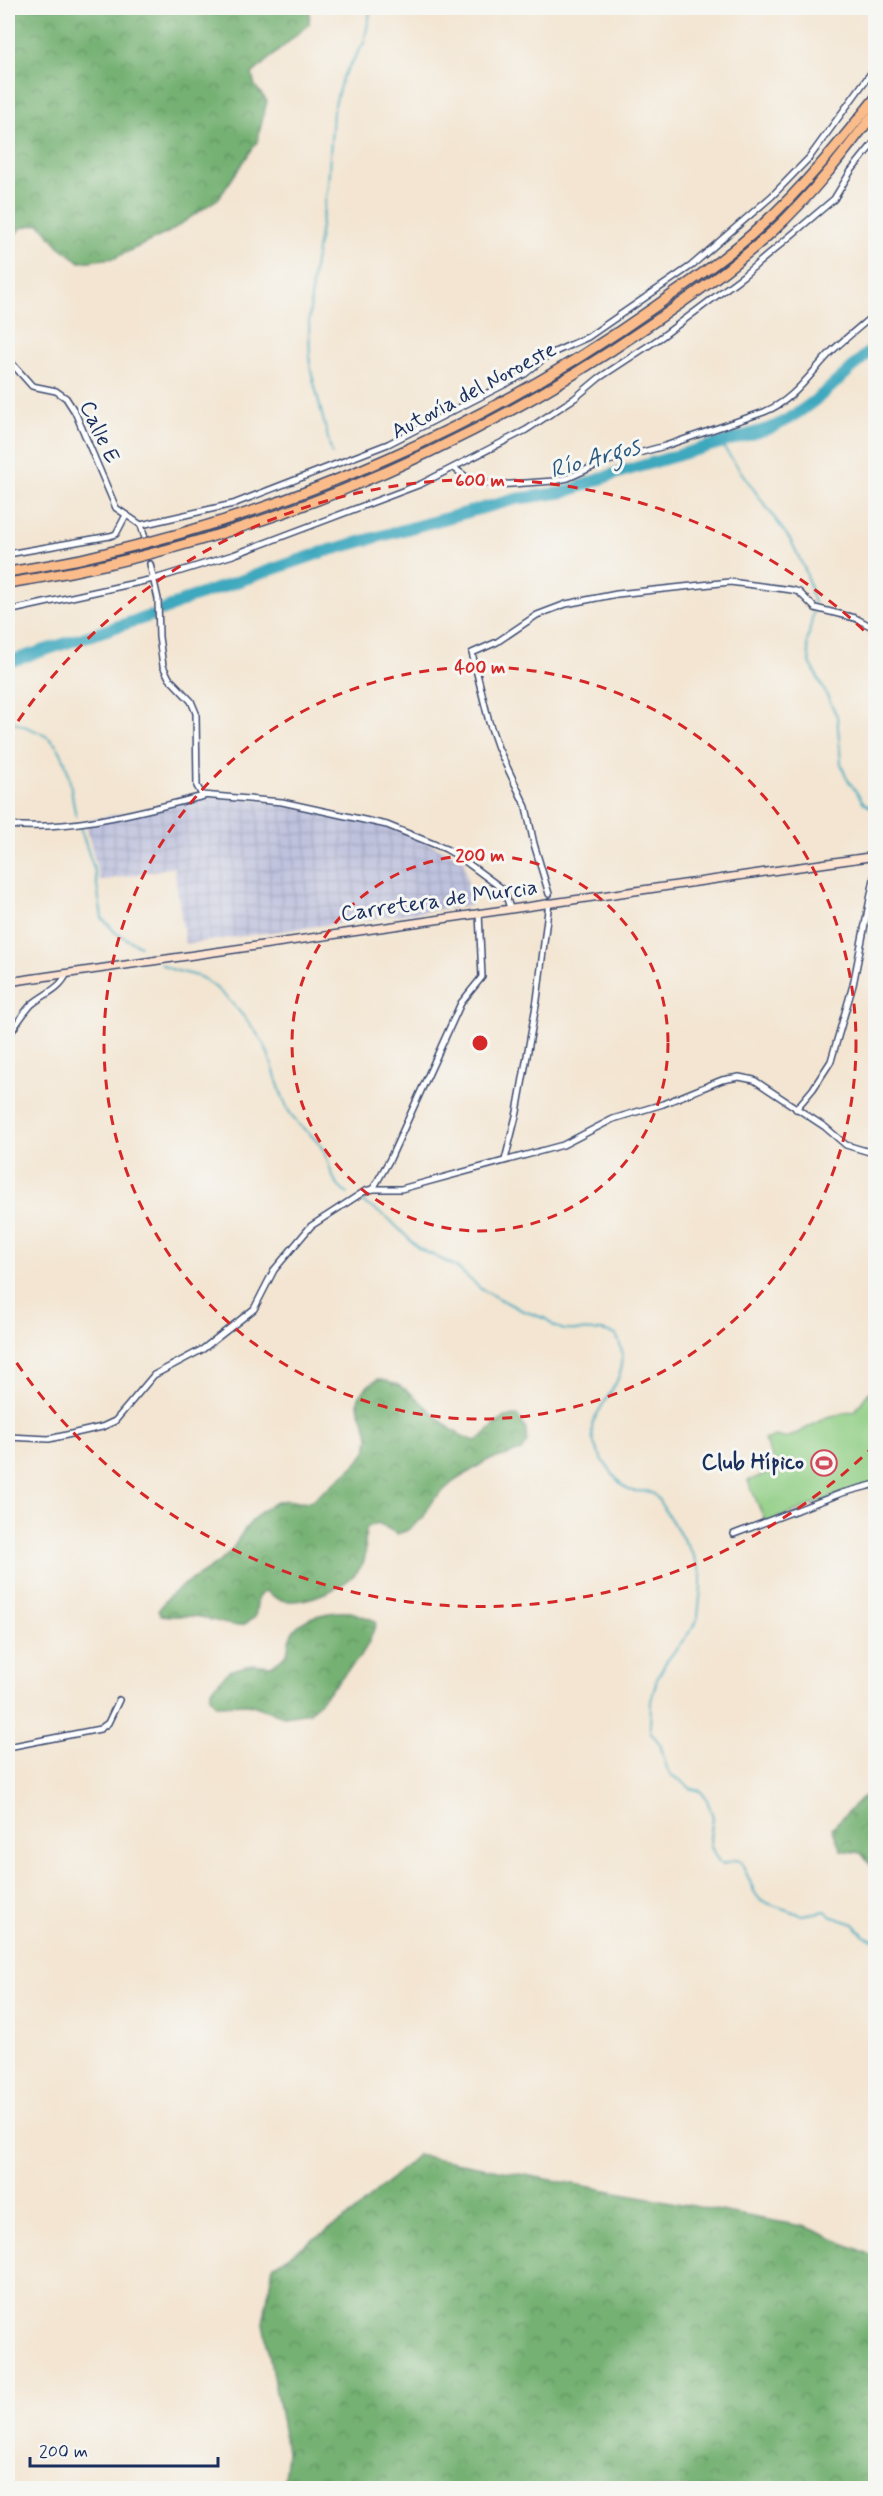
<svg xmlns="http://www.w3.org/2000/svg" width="883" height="2496" viewBox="0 0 883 2496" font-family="Mynerve,sans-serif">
	<defs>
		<pattern id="industrial-grid" width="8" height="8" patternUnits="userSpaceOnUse" patternTransform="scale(1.5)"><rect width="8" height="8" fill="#bfc2dd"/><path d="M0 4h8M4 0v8" fill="none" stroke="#a4a7c0"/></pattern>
		<pattern id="forest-crowns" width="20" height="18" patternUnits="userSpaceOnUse" patternTransform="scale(1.5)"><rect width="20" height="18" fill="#74b172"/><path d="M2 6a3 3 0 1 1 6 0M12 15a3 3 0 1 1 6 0" fill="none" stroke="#5e9061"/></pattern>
	</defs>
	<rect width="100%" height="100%" fill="#f6f6f2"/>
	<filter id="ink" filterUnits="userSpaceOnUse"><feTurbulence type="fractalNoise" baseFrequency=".0167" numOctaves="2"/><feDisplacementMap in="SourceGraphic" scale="12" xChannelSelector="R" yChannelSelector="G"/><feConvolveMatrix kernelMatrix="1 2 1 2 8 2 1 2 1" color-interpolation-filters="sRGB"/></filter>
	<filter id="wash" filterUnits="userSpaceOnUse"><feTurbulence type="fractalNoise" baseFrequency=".008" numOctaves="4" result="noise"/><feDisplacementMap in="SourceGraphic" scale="24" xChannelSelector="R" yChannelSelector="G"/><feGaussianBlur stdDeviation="1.35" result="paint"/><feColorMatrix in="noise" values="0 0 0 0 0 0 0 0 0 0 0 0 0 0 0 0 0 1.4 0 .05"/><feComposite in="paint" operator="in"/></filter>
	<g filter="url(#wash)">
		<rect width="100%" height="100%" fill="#f3e5d1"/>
		<polygon fill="url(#industrial-grid)" points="204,796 254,799 375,822 420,839 464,860 471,905 185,944 174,867 100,881 85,821"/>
		<g fill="url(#forest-crowns)" stroke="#487068" stroke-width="1.5">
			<polygon points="8,8 310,8 309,24 252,74 255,86 267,101 257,142 219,198 169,232 115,258 80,262 59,246 40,224 23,227 15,234 14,266 8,276"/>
			<path d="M 378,1379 C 419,1383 437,1433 477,1441 L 504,1417 L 518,1416 L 526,1430 L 527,1442 L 521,1451 L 486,1461 L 453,1482 L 432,1501 L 423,1518 L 406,1531 L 397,1534 L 378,1523 L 367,1527 C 362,1539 369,1551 363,1563 C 352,1586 305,1606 281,1600 C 275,1599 270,1593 265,1591 L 258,1597 L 255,1617 C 239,1634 219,1620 200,1617 C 187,1615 174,1617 161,1615 L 158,1611 C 173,1583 209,1575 229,1553 C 233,1549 236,1543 239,1538 C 247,1525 261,1509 275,1503 C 293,1495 296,1508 314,1499 C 325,1489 361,1464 366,1451 C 380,1419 333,1406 378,1379 Z"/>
			<path d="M 351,1612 L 374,1620 L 376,1624 L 368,1644 L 360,1657 L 310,1712 L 284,1716 L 249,1704 L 216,1705 L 210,1697 L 211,1690 L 229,1671 L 253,1664 L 271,1666 L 286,1655 C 289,1649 288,1646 289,1641 C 294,1616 331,1611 351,1612 Z"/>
			<polygon points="866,1794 875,1794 875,1871 861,1853 841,1850 832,1828"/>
			<polygon points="417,2155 807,2227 875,2257 875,2488 283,2488 287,2451 263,2323 273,2266 351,2215"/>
		</g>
		<polygon fill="#90ce84" stroke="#567e71" stroke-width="1.5" points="875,1389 875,1484 842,1493 766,1523 748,1481 775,1470 771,1455 764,1440 775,1436 784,1438 792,1436 827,1417 855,1411 869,1392"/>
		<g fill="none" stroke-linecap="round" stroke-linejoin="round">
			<g stroke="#3ea8be" stroke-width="2">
				<polyline points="721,444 791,541 806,572 814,604"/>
				<polyline points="332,454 310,367 309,321 313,274 328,185 333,112 342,78 364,43 371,8"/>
				<polyline points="814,609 807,643 810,662 837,716 841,763 846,777 864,803 876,811"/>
				<path d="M 8,719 C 21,727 39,729 51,740 C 71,757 70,793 76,816"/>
				<polyline points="80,827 95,872 102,918 116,933 140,946"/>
				<polyline points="148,953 150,955"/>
				<path d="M 161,964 C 173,973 191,972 204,979 C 224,992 244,1016 258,1035 C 275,1059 276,1091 291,1115 C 299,1128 315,1135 322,1148 C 332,1165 329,1183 348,1194"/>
				<path d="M 359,1200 L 388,1218 L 418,1248 L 455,1266 L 481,1289 L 521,1310 L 546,1319 L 554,1326 L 564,1330 L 602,1331 L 616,1335 C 635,1372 607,1392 593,1422 C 591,1430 592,1438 595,1446 C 599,1456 620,1487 629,1490 C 639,1494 648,1487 656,1496 L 693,1555 L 701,1574 L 701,1588 L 698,1617 L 695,1625 L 666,1662 L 657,1679 L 651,1701 L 650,1731 L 660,1744 L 667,1769 L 670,1774 L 692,1789 L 700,1791 L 706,1797 L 713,1817 L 710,1838 L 711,1847 L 719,1862 L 723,1864 L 734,1860 L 741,1861 L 755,1893 L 761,1901 L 802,1915 L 826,1911 L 830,1916 L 854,1924 L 864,1936 L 876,1941"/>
			</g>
			<g stroke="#3ea8be" stroke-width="12">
				<path d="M 164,610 L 187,599 L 323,552 L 516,499 L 565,492 L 614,474 L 771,428 C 811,410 843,375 876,346"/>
				<polyline points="8,662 150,616"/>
			</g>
		</g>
	</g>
	<g filter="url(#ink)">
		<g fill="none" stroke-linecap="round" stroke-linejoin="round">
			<polyline stroke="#c8c1ba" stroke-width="5" stroke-dasharray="5 2.5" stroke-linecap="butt" points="144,535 150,564"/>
			<g stroke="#3b4a6f" stroke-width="8">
				<g id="minor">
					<polyline points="8,359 32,386 56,391 66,398 75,412 116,508 141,525 144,535"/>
					<path d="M 454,468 L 469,479 L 496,485 L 554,481 L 568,478 L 601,463 L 665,446 L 764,412 C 795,400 810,373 833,350 C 847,337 862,325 876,313"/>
					<polyline points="141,525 233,504 388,444 525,374 548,355 588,337 691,266 772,196 809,158 876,66"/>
					<polyline points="8,554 110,536 116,534 126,515"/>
					<polyline points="150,564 158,599 159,637 163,666 169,678 191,701 196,713 197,786 202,795 282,802 387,825 446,849 458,856 504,890 510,908"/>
					<polyline points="8,611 158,578 233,555 421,484 526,430 575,398 599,378 660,338 743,276 834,199 851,171 876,140"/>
					<path d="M 8,825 C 70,832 143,811 204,796"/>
					<polyline points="549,894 534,844 526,807 498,748 489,722 472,653 497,642 537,615 566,604 617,594 730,582 792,590 799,592 815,608 855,618 876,629"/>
					<path d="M 8,1037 C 15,1026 22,1015 31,1005 C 43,994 60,990 67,973"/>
					<polyline points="796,1109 813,1089 831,1061 853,985 876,869"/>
					<polyline points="505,1160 517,1112 537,1000 549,902"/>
					<polyline points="373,1189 390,1159 461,1003 482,977 479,913"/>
					<polyline points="8,1437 49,1439 102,1427 115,1421 154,1375 203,1349 254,1309 274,1270 311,1226 365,1191 373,1189 401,1189 563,1145 613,1119 663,1104 722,1080 739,1077 754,1080 825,1127 846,1145 876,1154"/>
					<polyline points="734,1534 842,1493 876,1484"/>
					<polyline points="8,1747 100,1729 108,1723 119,1700"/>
				</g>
			</g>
			<g stroke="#3b4a6f" stroke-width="10">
				<polyline id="secondary" points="8,982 876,856"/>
			</g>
			<g stroke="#3b4a6f" stroke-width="12">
				<g id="motorway">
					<path d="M 8,572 C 36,567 65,563 93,556 C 294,510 487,426 656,306 C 691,281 729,256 761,226 C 804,187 840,142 876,97"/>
					<path d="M 8,583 C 235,548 458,457 648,326 C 691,297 735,266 773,231 C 812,195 844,153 876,111"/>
				</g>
			</g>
			<use href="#minor" stroke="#fff" stroke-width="5"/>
			<use href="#secondary" stroke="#fde4d1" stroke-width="7"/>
			<use href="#motorway" stroke="#fabc8b" stroke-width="9"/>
		</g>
	</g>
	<g fill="none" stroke="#d62828" stroke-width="3" stroke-dasharray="10 8">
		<circle cx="480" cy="1043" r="188"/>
		<circle cx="480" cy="1043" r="376"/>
		<path d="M875 1445A563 563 0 0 1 8 1350M8 736A563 563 0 0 1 875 641"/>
	</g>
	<defs>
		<g id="stadium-ring" transform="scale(1.35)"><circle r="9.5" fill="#f6f6f2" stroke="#d1495b" stroke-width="1.5"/><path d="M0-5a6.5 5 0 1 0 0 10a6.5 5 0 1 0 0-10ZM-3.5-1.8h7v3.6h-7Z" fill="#d1495b"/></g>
	</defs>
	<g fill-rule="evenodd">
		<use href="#stadium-ring" x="824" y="1463"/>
	</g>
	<g text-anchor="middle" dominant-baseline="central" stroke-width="6" stroke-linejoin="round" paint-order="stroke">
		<g font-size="22" fill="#1b2f5e" stroke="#f6f6f2">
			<text transform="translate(474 391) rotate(-28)">Autovía del Noroeste</text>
			<text transform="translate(99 432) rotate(65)">Calle E</text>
			<text transform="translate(439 901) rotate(-8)">Carretera de Murcia</text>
		</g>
		<g font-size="22" font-weight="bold" fill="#1b2f5e" stroke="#f6f6f2" text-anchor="end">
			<text x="804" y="1463">Club Hípico</text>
		</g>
		<g font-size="24" font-style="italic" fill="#275980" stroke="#f6f6f2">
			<text transform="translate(595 459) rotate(-16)">Río Argos</text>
		</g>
	</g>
	<circle cx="480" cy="1043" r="9" fill="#d62828" stroke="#f6f6f2" stroke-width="3"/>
	<g font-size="18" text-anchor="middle" font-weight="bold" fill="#d62828" stroke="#f6f6f2" stroke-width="6" stroke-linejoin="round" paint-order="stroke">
		<text x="480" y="486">600 m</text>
		<text x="480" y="673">400 m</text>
		<text x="480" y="861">200 m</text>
	</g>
	<rect width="883" height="2496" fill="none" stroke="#f6f6f2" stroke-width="30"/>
	<path d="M30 2457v9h188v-9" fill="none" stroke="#1b2f5e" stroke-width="3"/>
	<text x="39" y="2457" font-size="18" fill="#1b2f5e" stroke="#f6f6f2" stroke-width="4.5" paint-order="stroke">200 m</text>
</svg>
